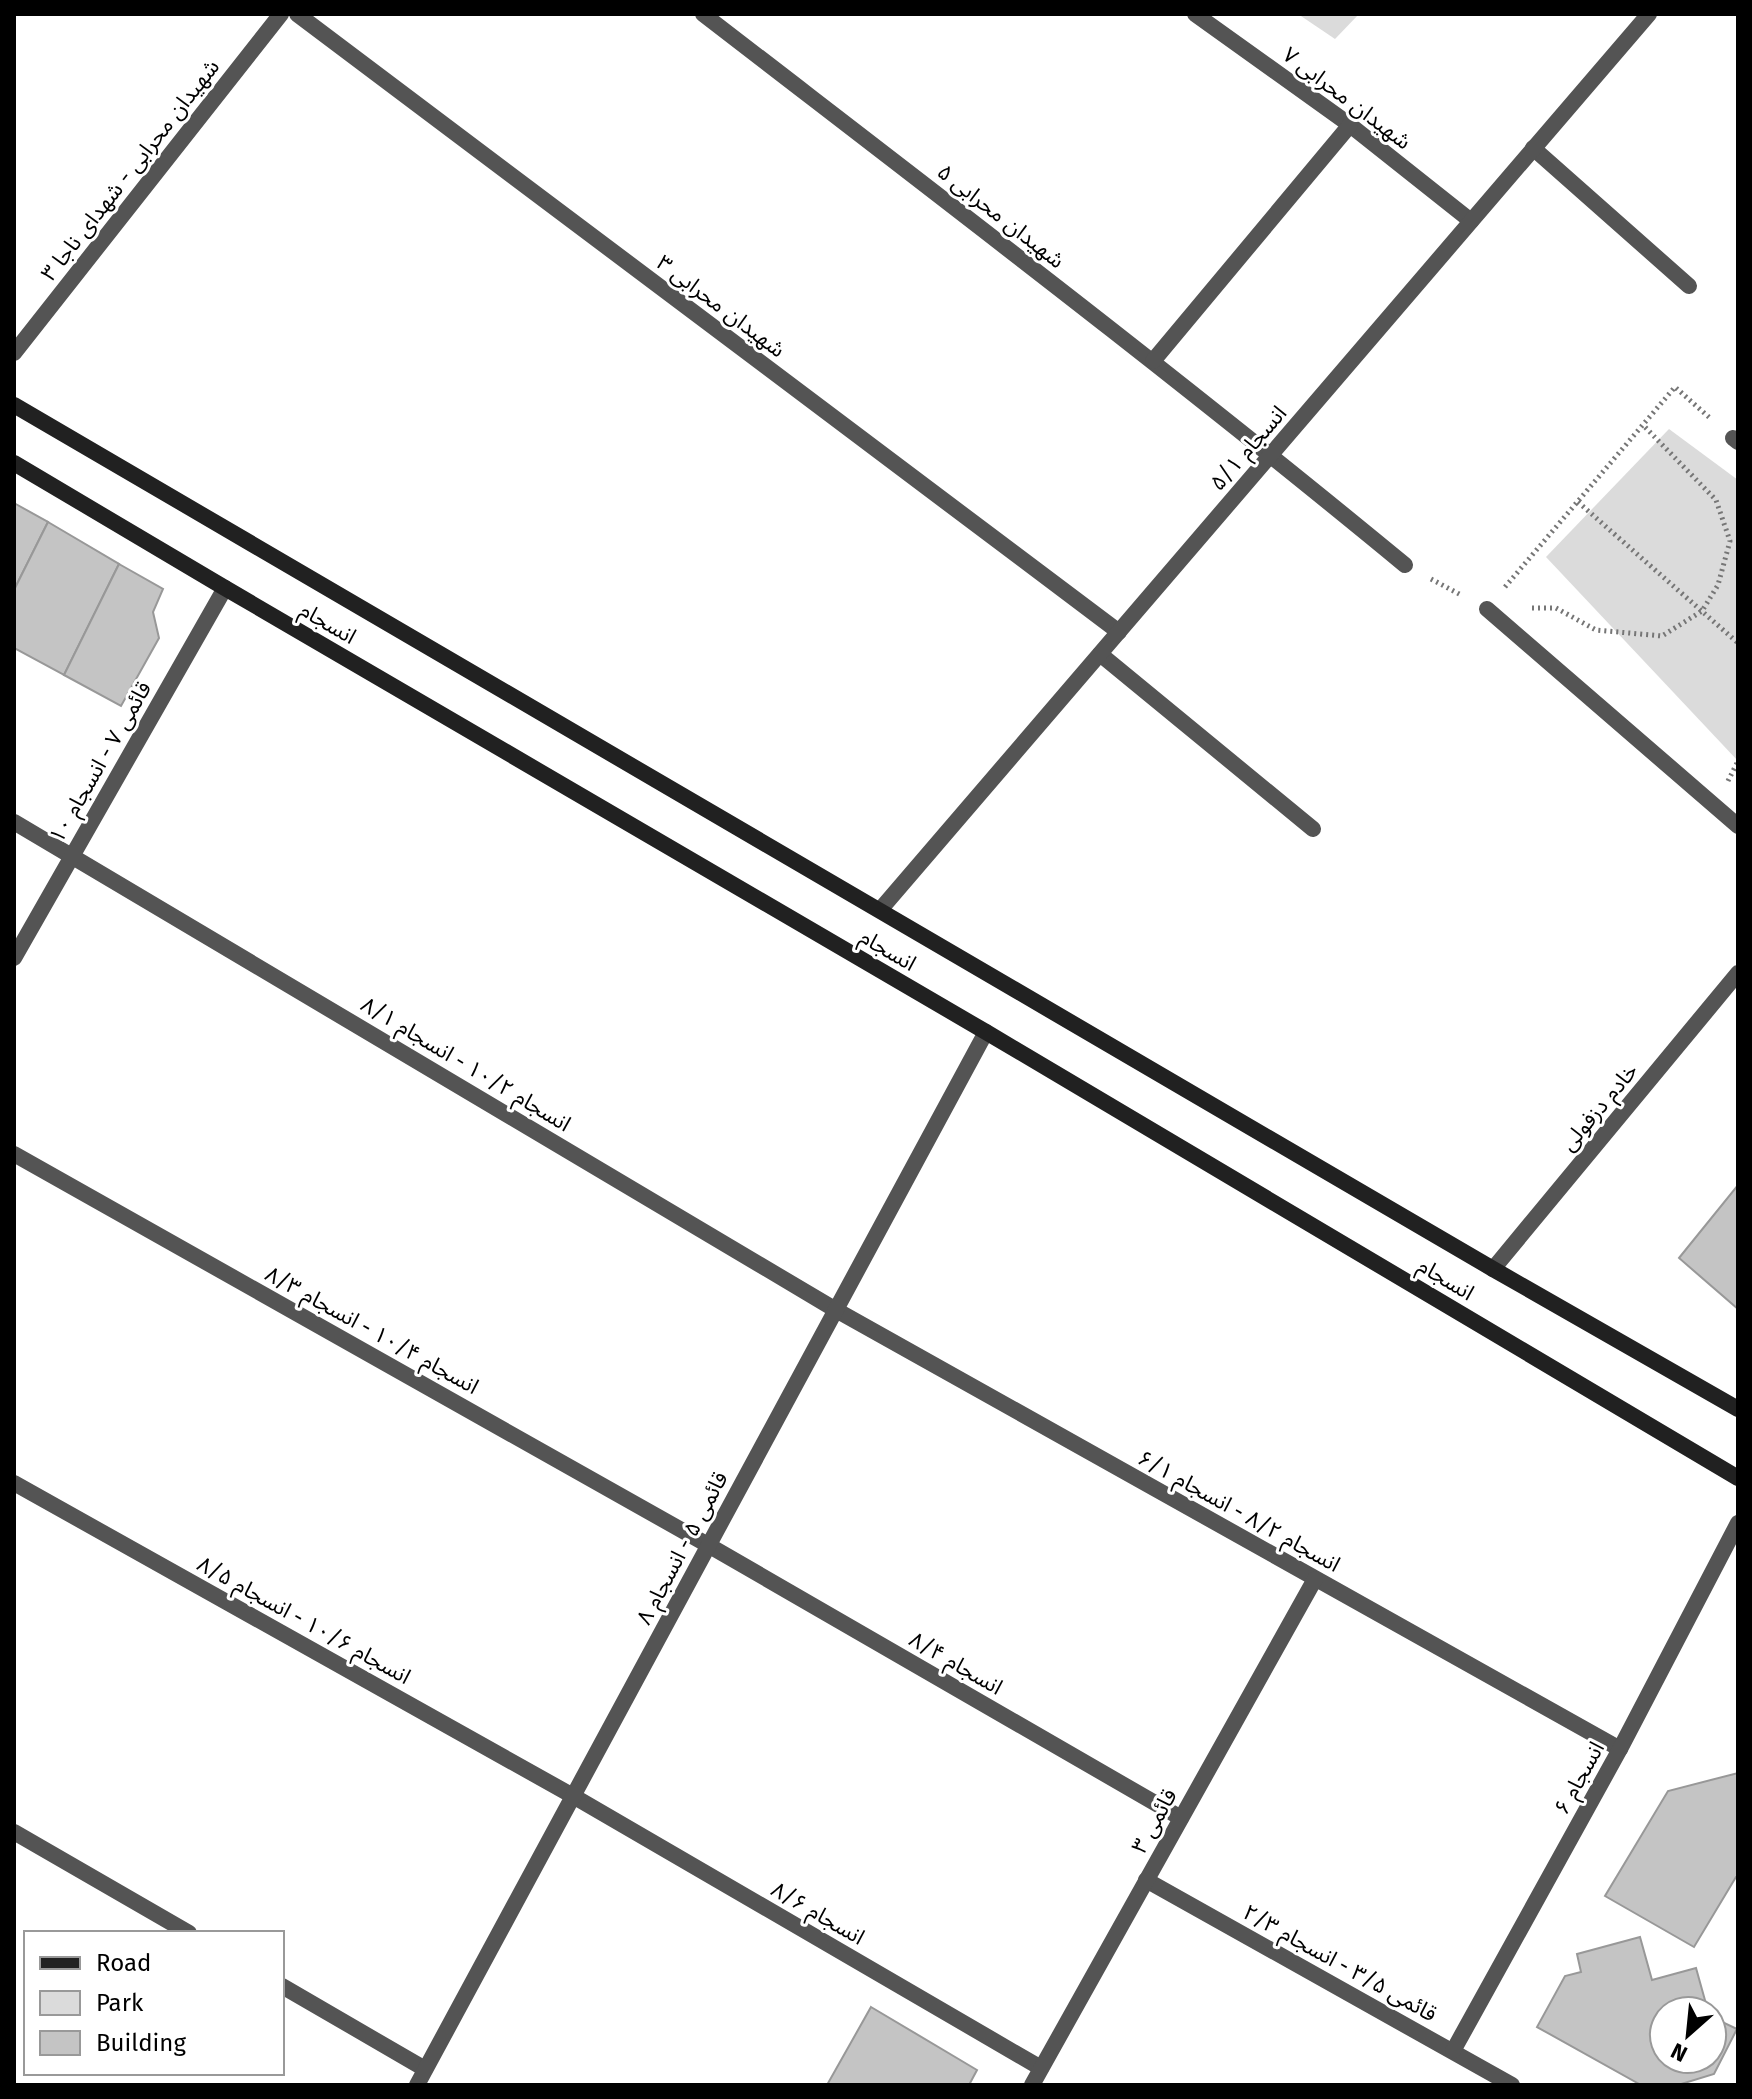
<svg xmlns="http://www.w3.org/2000/svg" width="1752" height="2099" viewBox="0 0 1752 2099" font-family="'Fira Sans','Noto Sans Arabic',sans-serif">
	<rect width="100%" height="100%" fill="#fff"/>
	<g fill="#dbdbdb">
		<polygon points="1298,14 1359,14 1335,39"/>
		<polygon points="1669,429 1738,480 1738,761 1546,557"/>
	</g>
	<g fill="#c4c4c4" stroke="#989898" stroke-width="2">
		<polygon points="14,503 48,522 14,590"/>
		<polygon points="48,522 119,564 64,675 14,648 14,590"/>
		<polygon points="119,564 163,589 153,612 159,638 121,706 64,675"/>
		<polygon points="1738,1185 1738,1309 1679,1258"/>
		<polygon points="1738,1773 1738,1876 1736,1877 1694,1947 1605,1896 1668,1791"/>
		<polygon points="1640,1937 1652,1980 1696,1968 1708,2011 1664,2011 1664,2059 1712,2059 1712,2017 1737,2029 1714,2074 1678,2085 1641,2085 1537,2027 1565,1976 1581,1972 1577,1954"/>
		<polygon points="871,2007 977,2070 969,2085 827,2085"/>
	</g>
	<g fill="none" stroke-linecap="round" stroke-linejoin="round">
		<g stroke="#767676" stroke-width="5" stroke-dasharray="2 4" stroke-linecap="butt">
			<polyline points="1578,502 1738,643"/>
			<polyline points="1431,579 1461,595"/>
			<polyline points="1505,587 1675,387 1711,419"/>
			<polyline points="1532,608 1556,608 1596,630 1662,636 1702,611 1718,585 1730,541 1716,500 1643,425"/>
			<polyline points="1728,781 1738,761"/>
		</g>
		<g stroke="#545454" stroke-width="16">
			<polyline points="297,14 1119,632"/>
			<path d="M 703,14 C 939,196 1176,376 1405,565"/>
			<polyline points="1195,14 1350,125 1471,221"/>
			<polyline points="1533,148 1689,286"/>
			<polyline points="1153,361 1350,125"/>
			<polyline points="1733,438 1738,442"/>
			<polyline points="1487,609 1738,826"/>
			<polyline points="1100,654 1313,829"/>
			<polyline points="14,822 836,1310 1620,1749"/>
			<polyline points="880,910 1649,14"/>
			<polyline points="14,958 225,588"/>
			<polyline points="14,1154 708,1545 1181,1818"/>
			<polyline points="1493,1269 1738,973"/>
			<polyline points="14,1483 573,1796 1041,2068"/>
			<polyline points="14,1832 189,1933"/>
			<polyline points="1146,1880 1512,2085"/>
			<polyline points="282,1986 425,2069"/>
			<polyline points="1453,2051 1620,1749 1738,1523"/>
			<polyline points="417,2085 986,1032"/>
			<polyline points="1032,2085 1315,1579"/>
		</g>
		<polyline stroke="#545454" stroke-width="16" points="14,353 281,14"/>
		<g stroke="#212121" stroke-width="16">
			<polyline points="14,405 1493,1269 1738,1409"/>
			<polyline points="14,463 225,588 986,1032 1738,1478"/>
		</g>
	</g>
	<g text-anchor="middle" dominant-baseline="central" stroke-width="6" stroke-linejoin="round" paint-order="stroke">
		<g font-size="22" fill="#000" stroke="#fff">
			<text transform="translate(1347 98) rotate(37)">شهیدان محرابی ۷</text>
			<text transform="translate(130 170) rotate(-52)">شهیدان محرابی - شهدای ناجا ۳</text>
			<text transform="translate(1001 216) rotate(38)">شهیدان محرابی ۵</text>
			<text transform="translate(721 306) rotate(37)">شهیدان محرابی ۳</text>
			<text transform="translate(1248 448) rotate(-49)">انسجام ۵/۱</text>
			<text transform="translate(328 623) rotate(30)">انسجام</text>
			<text transform="translate(100 762) rotate(-60)">قائمی ۷ - انسجام ۱۰</text>
			<text transform="translate(888 950) rotate(30)">انسجام</text>
			<text transform="translate(466 1064) rotate(31)">انسجام ۱۰/۲ - انسجام ۸/۱</text>
			<text transform="translate(1599 1107) rotate(-50)">خادم دزفولی</text>
			<text transform="translate(1446 1279) rotate(31)">انسجام</text>
			<text transform="translate(372 1330) rotate(29)">انسجام ۱۰/۴ - انسجام ۸/۳</text>
			<text transform="translate(1239 1511) rotate(29)">انسجام ۸/۲ - انسجام ۶/۱</text>
			<text transform="translate(682 1548) rotate(-62)">قائمی ۵ - انسجام ۸</text>
			<text transform="translate(304 1620) rotate(29)">انسجام ۱۰/۶ - انسجام ۸/۵</text>
			<text transform="translate(956 1663) rotate(30)">انسجام ۸/۴</text>
			<text transform="translate(1579 1778) rotate(-61)">انسجام ۶</text>
			<text transform="translate(1154 1821) rotate(-61)">قائمی ۳</text>
			<text transform="translate(818 1913) rotate(30)">انسجام ۸/۶</text>
			<text transform="translate(1340 1963) rotate(29)">قائمی ۳/۵ - انسجام ۲/۳</text>
		</g>
	</g>
	<rect width="1752" height="2099" fill="none" stroke="#000000" stroke-width="32"/>
	<rect x="24" y="1931" width="260" height="144" fill="#ffffff" stroke="#999999" stroke-width="2"/>
	<rect x="40" y="1957" width="40" height="12" fill="#212121" stroke="#999999" stroke-width="2"/>
	<text x="96" y="1971" font-size="24" fill="#000000">Road</text>
	<rect x="40" y="1991" width="40" height="24" fill="#dbdbdb" stroke="#999999" stroke-width="2"/>
	<text x="96" y="2011" font-size="24" fill="#000000">Park</text>
	<rect x="40" y="2031" width="40" height="24" fill="#c4c4c4" stroke="#999999" stroke-width="2"/>
	<text x="96" y="2051" font-size="24" fill="#000000">Building</text>
	<g transform="translate(1688 2035) rotate(207)"><circle r="38" fill="#ffffff" stroke="#999999" stroke-width="2"/>
	<path d="M0-6L14 30L0 20L-14 30Z" fill="#000000"/>
	<text y="-12" font-size="22" font-weight="bold" text-anchor="middle" fill="#000000">N</text>
	</g>
</svg>
